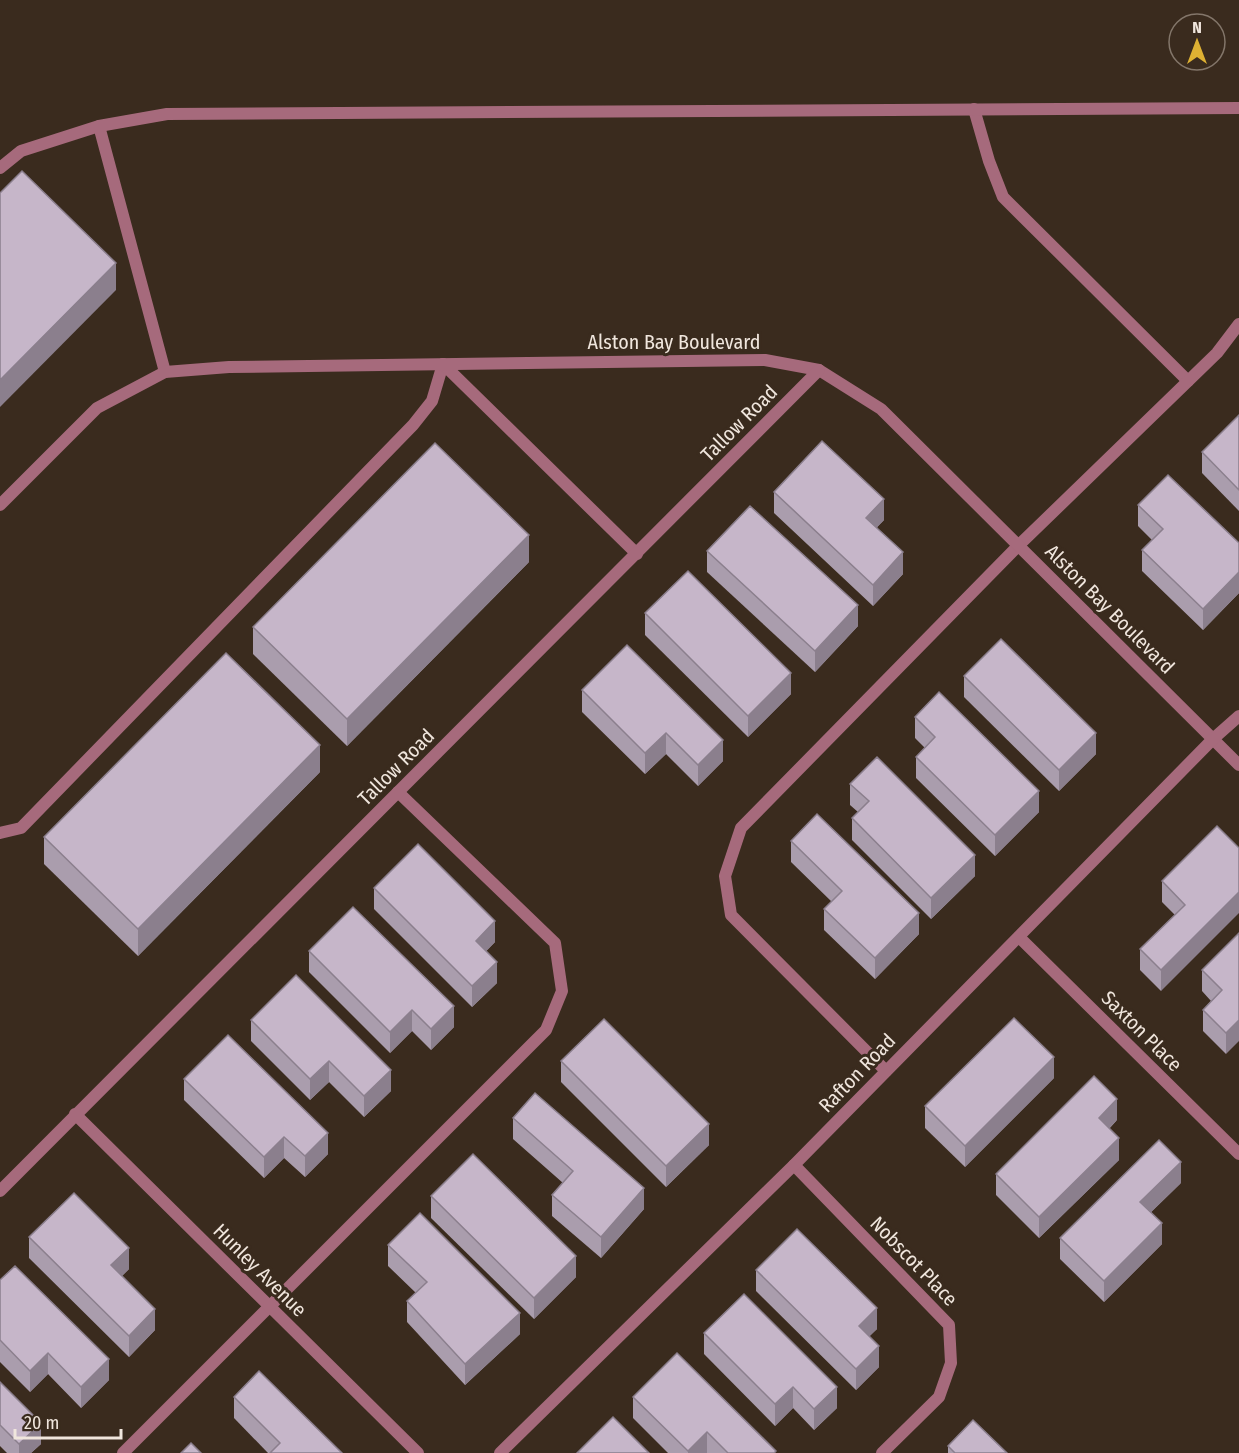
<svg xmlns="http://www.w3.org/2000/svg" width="1239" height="1453" viewBox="0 0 1239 1453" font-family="'Fira Sans Condensed',sans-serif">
	<rect width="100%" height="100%" fill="#3a2b1e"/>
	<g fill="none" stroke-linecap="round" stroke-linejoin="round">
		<g stroke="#a66a7c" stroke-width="12">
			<polyline points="974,109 989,161 1003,197 1188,381"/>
			<polyline points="99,126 165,372"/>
			<polyline points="0,168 21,151 99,126 167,114 1239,108"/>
			<polyline points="0,833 21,828 413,425 432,401 443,364"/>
			<polyline points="1019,937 1239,1154"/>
			<polyline points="886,1071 731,915 725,876 741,828 1018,546 1217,353 1239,324"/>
			<polyline points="794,1165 949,1325 951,1363 939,1397 882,1453"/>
			<polyline points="123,1453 546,1030 562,991 555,943 398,792"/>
		</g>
		<g stroke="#a66a7c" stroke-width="12">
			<polyline points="443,364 637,554"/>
			<polyline points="0,505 97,408 165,372 229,367 765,360 819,370 881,409 1239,765"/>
			<polyline points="75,1114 418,1453"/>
			<polyline points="0,1191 819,370"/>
			<polyline points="500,1453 794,1165 1213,739 1239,716"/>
		</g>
	</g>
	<g fill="#aa9dad">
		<polygon points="1239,415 1239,511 1202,473 1202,452"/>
		<polygon points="774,492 884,520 877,527 903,574 873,606 774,513"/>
		<polygon points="1138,505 1239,543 1239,593 1203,630 1142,571 1142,550 1152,540 1138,526"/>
		<polygon points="707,551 858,626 815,672 707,572"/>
		<polygon points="529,562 347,746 253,654 253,627"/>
		<polygon points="645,613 791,694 748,737 645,635"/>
		<polygon points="964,676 1096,754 1059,791 964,697"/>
		<polygon points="582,690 723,761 698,786 666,754 645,774 582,712"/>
		<polygon points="915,717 1039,812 995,856 916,778 916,757 925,748 915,738"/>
		<polygon points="320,772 138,956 44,864 44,837"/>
		<polygon points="850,784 975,876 931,919 852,840 852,818 858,812 850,805"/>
		<polygon points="1217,826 1161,991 1140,970 1140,949 1175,915 1162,902 1162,881"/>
		<polygon points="791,841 919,934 875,979 824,930 824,909 832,902 791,862"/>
		<polygon points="374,888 495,942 486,951 497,983 472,1007 374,909"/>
		<polygon points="1239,933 1226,1054 1203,1031 1203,1010 1211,1001 1202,991 1202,970"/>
		<polygon points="309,951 454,1027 431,1050 412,1031 390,1053 309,972"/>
		<polygon points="251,1020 391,1091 364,1117 329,1082 310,1100 251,1041"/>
		<polygon points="561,1061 709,1145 666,1187 561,1082"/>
		<polygon points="1054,1078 965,1167 925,1128 925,1106"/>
		<polygon points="184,1079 328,1154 305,1177 284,1158 264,1178 184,1100"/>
		<polygon points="513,1118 644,1209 601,1258 552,1216 552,1195 563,1183 513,1139"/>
		<polygon points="1117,1120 1109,1129 1119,1160 1039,1238 996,1195 996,1174"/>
		<polygon points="1181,1183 1151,1212 1162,1244 1104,1302 1060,1259 1060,1238"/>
		<polygon points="431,1196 576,1277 534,1319 431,1218"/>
		<polygon points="29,1237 129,1269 122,1276 155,1330 129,1357 29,1258"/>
		<polygon points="388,1245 520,1334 465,1385 407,1322 407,1301 416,1293 388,1266"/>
		<polygon points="756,1270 877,1329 869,1336 879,1367 856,1390 756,1291"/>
		<polygon points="0,1280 109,1380 81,1408 48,1374 30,1392 0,1362"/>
		<polygon points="704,1333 837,1408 814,1430 793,1408 775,1426 704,1354"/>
		<polygon points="0,1382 41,1444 31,1453 7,1453 0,1446"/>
		<polygon points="234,1397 342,1453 268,1453 234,1418"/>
		<polygon points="633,1397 776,1453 668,1453 633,1418"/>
		<polygon points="948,1446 1007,1453 948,1453"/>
	</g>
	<g fill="#8b7f8d">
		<polygon points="116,263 116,290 0,407 0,380"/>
		<polygon points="884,499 884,520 866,539 866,518"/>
		<polygon points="529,535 529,562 347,746 347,719"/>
		<polygon points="903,552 903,574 873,606 873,585"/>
		<polygon points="1239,572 1239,593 1203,630 1203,609"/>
		<polygon points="858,605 858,626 815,672 815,651"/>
		<polygon points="791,673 791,694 748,737 748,716"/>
		<polygon points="666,733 666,754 645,774 645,753"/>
		<polygon points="1096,733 1096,754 1059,791 1059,770"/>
		<polygon points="723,740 723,761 698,786 698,765"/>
		<polygon points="320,745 320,772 138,956 138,929"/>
		<polygon points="1039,791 1039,812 995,856 995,835"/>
		<polygon points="975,855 975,876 931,919 931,898"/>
		<polygon points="1239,892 1239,913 1161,991 1161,970"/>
		<polygon points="919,913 919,934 875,979 875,958"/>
		<polygon points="495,921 495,942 476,962 476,941"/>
		<polygon points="497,962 497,983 472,1007 472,986"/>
		<polygon points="454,1006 454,1027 431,1050 431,1029"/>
		<polygon points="412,1010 412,1031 390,1053 390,1032"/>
		<polygon points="1239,1020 1239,1041 1226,1054 1226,1033"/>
		<polygon points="1054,1057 1054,1078 965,1167 965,1146"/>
		<polygon points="329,1061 329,1082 310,1100 310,1079"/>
		<polygon points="391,1070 391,1091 364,1117 364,1096"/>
		<polygon points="1117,1099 1117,1120 1099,1139 1099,1118"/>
		<polygon points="709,1124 709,1145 666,1187 666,1166"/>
		<polygon points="328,1133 328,1154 305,1177 305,1156"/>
		<polygon points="284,1137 284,1158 264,1178 264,1157"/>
		<polygon points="1119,1138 1119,1160 1039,1238 1039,1217"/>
		<polygon points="1181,1162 1181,1183 1140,1223 1140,1202"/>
		<polygon points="644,1188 644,1209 601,1258 601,1237"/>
		<polygon points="1162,1223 1162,1244 1104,1302 1104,1281"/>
		<polygon points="129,1248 129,1269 111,1286 111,1265"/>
		<polygon points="576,1256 576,1277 534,1319 534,1298"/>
		<polygon points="877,1308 877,1329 859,1347 859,1326"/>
		<polygon points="155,1309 155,1330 129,1357 129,1336"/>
		<polygon points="520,1313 520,1334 465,1385 465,1364"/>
		<polygon points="879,1346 879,1367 856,1390 856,1369"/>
		<polygon points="48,1353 48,1374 30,1392 30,1371"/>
		<polygon points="109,1359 109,1380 81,1408 81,1387"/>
		<polygon points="793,1387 793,1408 775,1426 775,1404"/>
		<polygon points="837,1387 837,1408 814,1430 814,1409"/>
		<polygon points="41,1423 41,1444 31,1453 19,1453 19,1444"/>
		<polygon points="707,1432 707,1453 688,1453 688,1451"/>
	</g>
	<g fill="#c6b6c9" stroke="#8b7f8d" stroke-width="1.5">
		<polygon points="22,171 116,263 0,380 0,193"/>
		<polygon points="1239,415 1239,490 1202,452"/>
		<polygon points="822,441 884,499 866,518 903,552 873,585 774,492"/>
		<polygon points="435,443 529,535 347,719 253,627"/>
		<polygon points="1168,475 1239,543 1239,572 1203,609 1142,550 1163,529 1138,505"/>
		<polygon points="750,506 858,605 815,651 707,551"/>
		<polygon points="688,571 791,673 748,716 645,613"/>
		<polygon points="1001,639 1096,733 1059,770 964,676"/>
		<polygon points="627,645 723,740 698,765 666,733 645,753 582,690"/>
		<polygon points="226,653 320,745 138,929 44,837"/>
		<polygon points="939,692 1039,791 995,835 916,757 935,737 915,717"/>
		<polygon points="877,757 975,855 931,898 852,818 869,801 850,784"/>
		<polygon points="817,814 919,913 875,958 824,909 842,891 791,841"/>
		<polygon points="1217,826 1239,848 1239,892 1161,970 1140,949 1185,905 1162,881"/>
		<polygon points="418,844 495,921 476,941 497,962 472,986 374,888"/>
		<polygon points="353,907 454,1006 431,1029 412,1010 390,1032 309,951"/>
		<polygon points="1239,933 1239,1020 1226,1033 1203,1010 1222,990 1202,970"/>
		<polygon points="296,975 391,1070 364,1096 329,1061 310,1079 251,1020"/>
		<polygon points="1014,1018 1054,1057 965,1146 925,1106"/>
		<polygon points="604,1019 709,1124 666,1166 561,1061"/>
		<polygon points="228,1035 328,1133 305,1156 284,1137 264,1157 184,1079"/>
		<polygon points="1094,1076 1117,1099 1099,1118 1119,1138 1039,1217 996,1174"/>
		<polygon points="535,1093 644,1188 601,1237 552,1195 573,1171 513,1118"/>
		<polygon points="1159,1140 1181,1162 1140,1202 1162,1223 1104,1281 1060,1238"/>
		<polygon points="473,1154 576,1256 534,1298 431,1196"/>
		<polygon points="74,1193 129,1248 111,1265 155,1309 129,1336 29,1237"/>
		<polygon points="420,1213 520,1313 465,1364 407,1301 427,1282 388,1245"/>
		<polygon points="797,1229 877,1308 859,1326 879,1346 856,1369 756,1270"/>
		<polygon points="15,1266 109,1359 81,1387 48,1353 30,1371 0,1340 0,1280"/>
		<polygon points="744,1294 837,1387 814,1409 793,1387 775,1404 704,1333"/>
		<polygon points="677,1353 776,1451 774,1453 728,1453 707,1432 688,1451 633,1397"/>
		<polygon points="259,1371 342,1453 270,1453 280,1443 234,1397"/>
		<polygon points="0,1382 41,1423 19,1444 0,1425"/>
		<polygon points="613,1417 649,1453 577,1453"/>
		<polygon points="973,1420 1007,1453 955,1453 948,1446"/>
		<polygon points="191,1443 201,1453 181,1453"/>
	</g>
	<g text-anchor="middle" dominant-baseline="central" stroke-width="6" stroke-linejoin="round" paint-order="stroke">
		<g font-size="20" fill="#f0e6dd" stroke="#3a2b1e">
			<text x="674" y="342">Alston Bay Boulevard</text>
			<text transform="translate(739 423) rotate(-45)">Tallow Road</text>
			<text transform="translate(1110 609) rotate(45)">Alston Bay Boulevard</text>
			<text transform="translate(396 767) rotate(-45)">Tallow Road</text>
			<text transform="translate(1142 1031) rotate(45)">Saxton Place</text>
			<text transform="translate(857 1073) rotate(-46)">Rafton Road</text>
			<text transform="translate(914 1261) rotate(46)">Nobscot Place</text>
			<text transform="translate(260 1270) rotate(45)">Hunley Avenue</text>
		</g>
	</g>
	<g transform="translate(1197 42)"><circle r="28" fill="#3a2b1e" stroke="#83766a" stroke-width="1.5"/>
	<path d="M0-4.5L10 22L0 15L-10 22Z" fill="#deb133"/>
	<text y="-9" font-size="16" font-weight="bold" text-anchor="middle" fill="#f0e6dd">N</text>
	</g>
	<path d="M15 1429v9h106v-9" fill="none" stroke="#f0e6dd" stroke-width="3"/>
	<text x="24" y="1429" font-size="18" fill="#f0e6dd" stroke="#3a2b1e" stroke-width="4.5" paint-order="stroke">20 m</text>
</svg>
